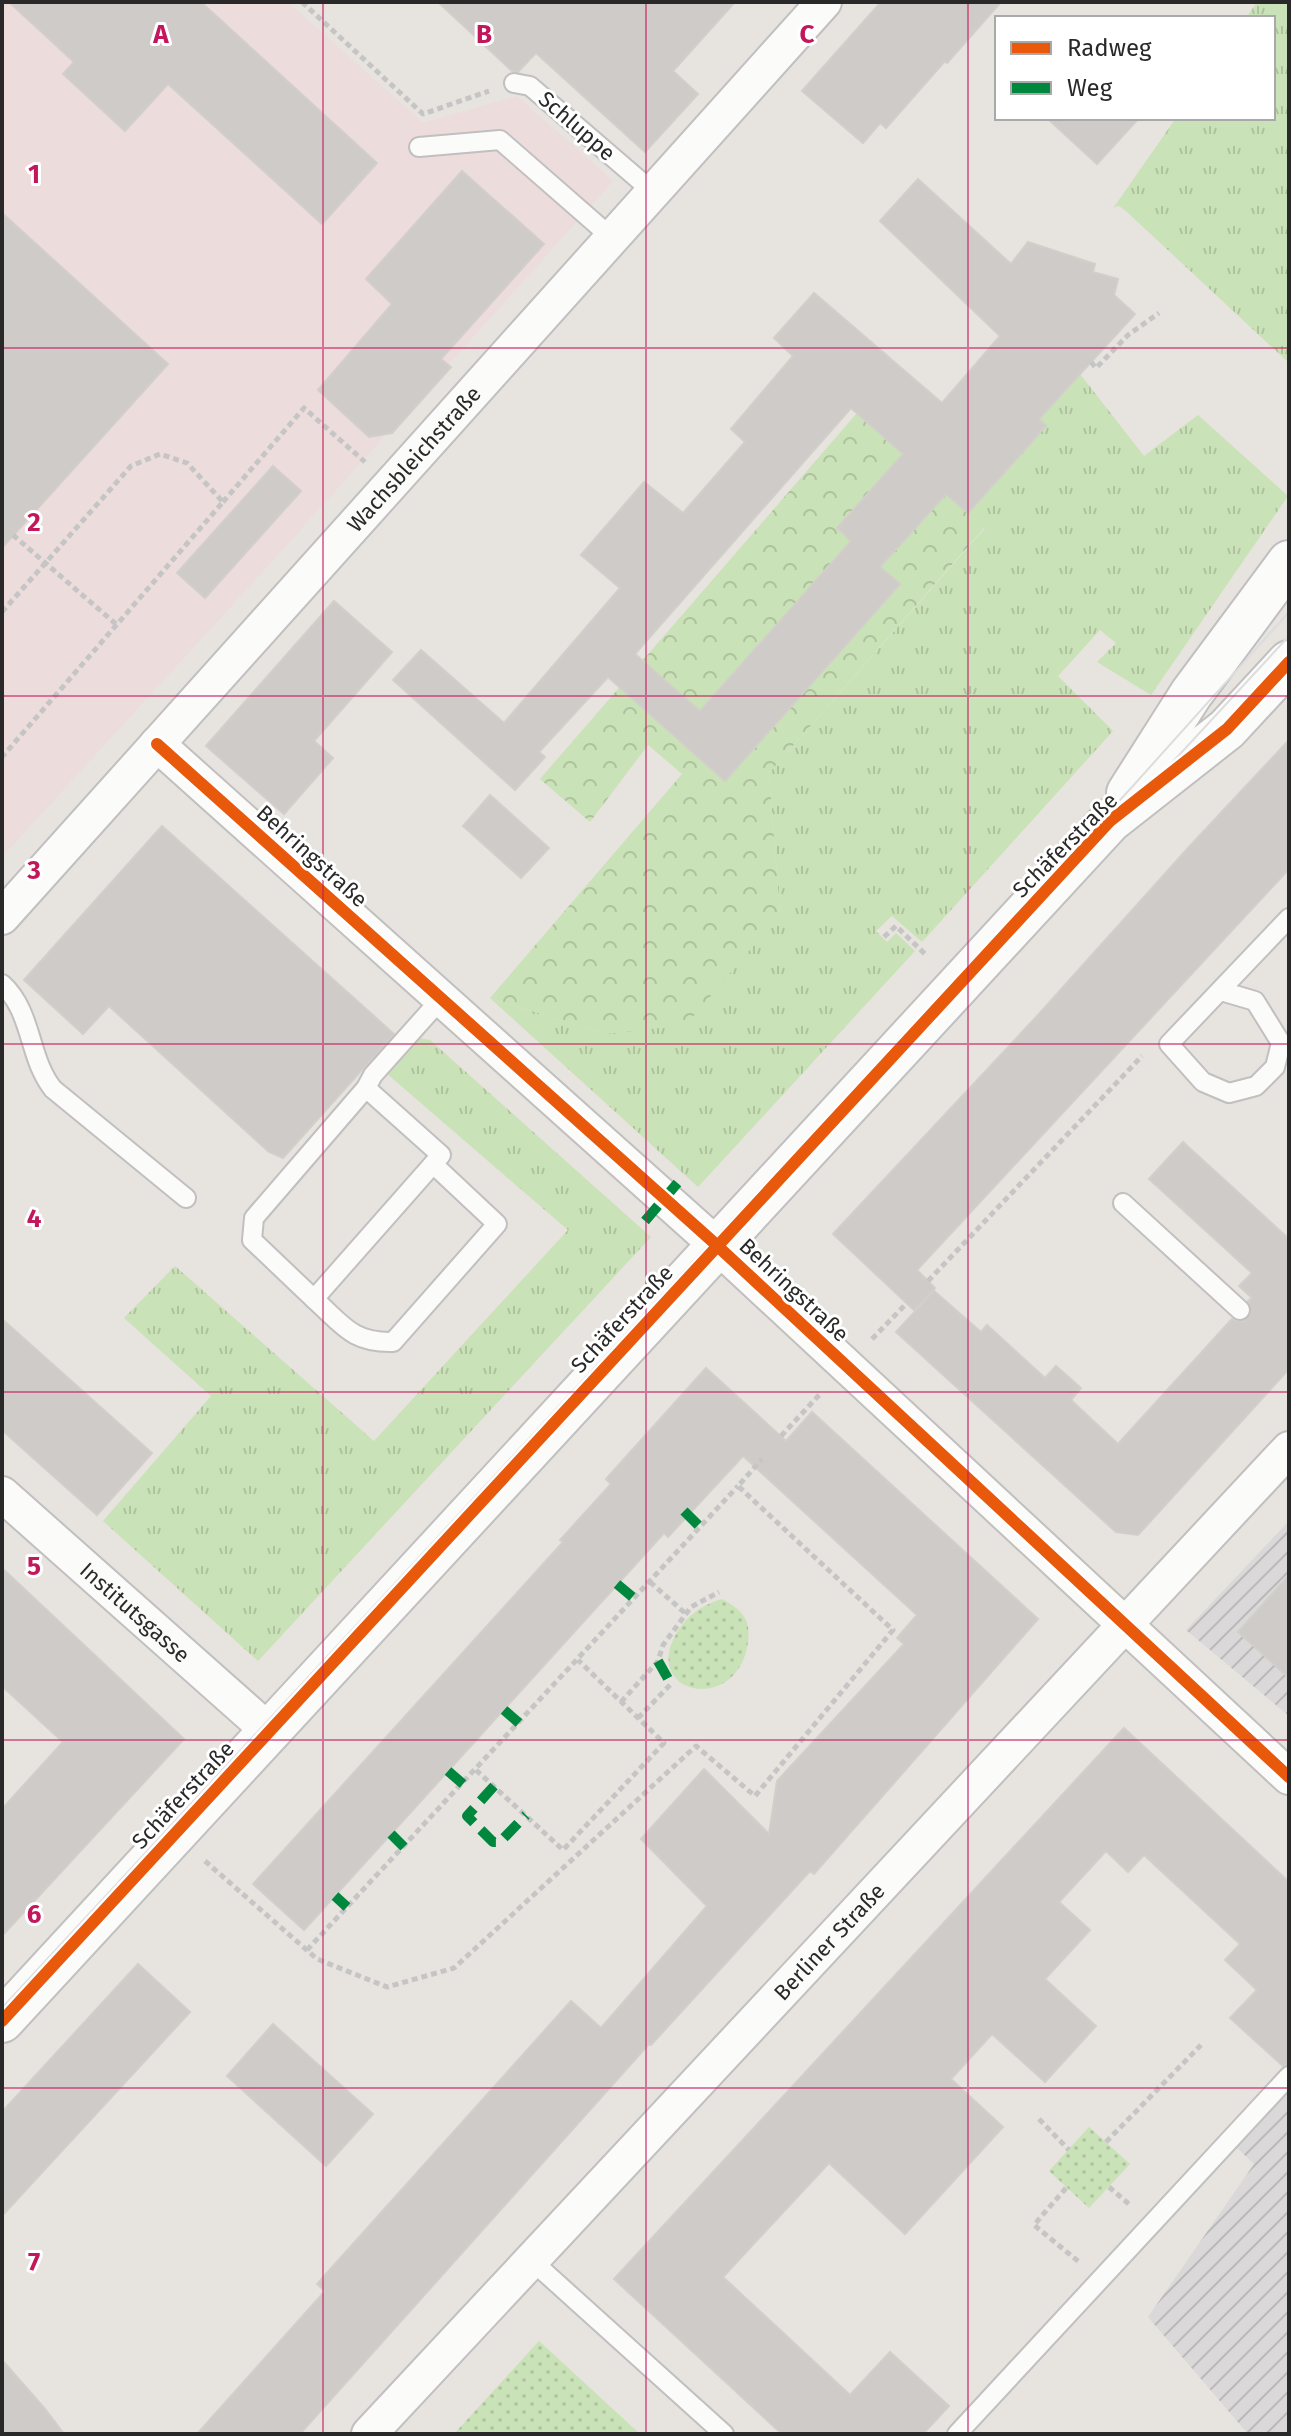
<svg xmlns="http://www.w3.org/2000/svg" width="1291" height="2436" viewBox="0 0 1291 2436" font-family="'Fira Sans',sans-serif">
	<defs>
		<pattern id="industrial-furrows" width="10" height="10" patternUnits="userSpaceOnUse" patternTransform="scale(2)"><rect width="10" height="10" fill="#dbd8da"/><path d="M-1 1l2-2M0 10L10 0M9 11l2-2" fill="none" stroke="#bcb9bb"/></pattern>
		<pattern id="grass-tufts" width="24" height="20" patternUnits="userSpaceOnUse" patternTransform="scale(2)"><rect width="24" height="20" fill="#cae2b7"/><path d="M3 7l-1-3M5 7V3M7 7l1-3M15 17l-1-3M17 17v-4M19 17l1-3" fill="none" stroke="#aec29d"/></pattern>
		<pattern id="forest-crowns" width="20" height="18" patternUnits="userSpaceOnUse" patternTransform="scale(2)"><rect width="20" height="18" fill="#cae2b7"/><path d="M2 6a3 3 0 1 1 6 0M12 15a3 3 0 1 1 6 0" fill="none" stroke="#aec29d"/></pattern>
		<pattern id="park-dots" width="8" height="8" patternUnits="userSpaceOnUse" patternTransform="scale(2)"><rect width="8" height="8" fill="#cae2b7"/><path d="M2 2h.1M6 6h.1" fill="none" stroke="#aec29d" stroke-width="1.8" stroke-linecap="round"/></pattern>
	</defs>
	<rect width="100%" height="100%" fill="#e7e3de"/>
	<g fill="url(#industrial-furrows)">
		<polygon points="1289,1521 1289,1716 1186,1630"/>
		<polygon points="1289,2092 1289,2434 1248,2434 1148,2317 1254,2164 1237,2148"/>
	</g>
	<polygon fill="#eddcdc" points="2,2 288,2 423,123 517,96 613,181 268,566 2,857"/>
	<g fill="url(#grass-tufts)">
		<polygon points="1257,2 1289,2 1289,363 1127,212 1119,206 1114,207 1176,118 1273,118 1273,18 1246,18"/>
		<polygon points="1080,374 1144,456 1198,415 1288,496 1151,695 1097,662 1116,643 1100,630 1058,676 1113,731 922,942 892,916 876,931 887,942 896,933 915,951 698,1187 490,998 606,1034 780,914 769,773 985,528 968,513 1046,426 1039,419"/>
		<polygon points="394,1034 430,1040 651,1237 258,1661 103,1521 211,1396 124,1318 175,1266 374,1441 568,1230 371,1060"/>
	</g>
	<polygon fill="url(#forest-crowns)" points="857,413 985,527 769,773 780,914 686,1025 606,1034 490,998 682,774 648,745 590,822 540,779"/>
	<g fill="url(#park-dots)">
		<path d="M 722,1599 C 742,1610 751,1619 748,1642 C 738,1715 643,1695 675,1636 C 686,1616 700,1606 722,1599 Z"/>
		<polygon points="1089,2127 1130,2164 1089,2208 1049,2171"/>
		<polygon points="539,2341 640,2434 454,2434"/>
	</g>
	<g fill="#cecbc8" stroke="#d2cfca" stroke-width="2" fill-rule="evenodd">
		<polygon points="9,2 201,2 377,163 322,224 168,84 125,131 63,74 74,62"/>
		<polygon points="438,2 735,2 673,71 698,94 645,152 536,53 518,72 512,71"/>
		<polygon points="881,2 1001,2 947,63 945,61 886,128 880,123 863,143 802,91"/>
		<polygon points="1047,118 1139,118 1097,164"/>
		<polygon points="462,171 544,244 441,359 451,367 392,433 369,437 318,390 392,304 366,279"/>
		<path d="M 918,179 L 1011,264 L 1028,242 L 1095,264 L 1093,272 L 1118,279 L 1114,295 L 1135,314 L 1039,419 L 1046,426 L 968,513 L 946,494 L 880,567 L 900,584 L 725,781 L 608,677 L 539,752 L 545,757 L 515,790 L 393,680 L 421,650 L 504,723 L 620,588 L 581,555 L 644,482 L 683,513 L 745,442 L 731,429 L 793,356 L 774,338 L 814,293 L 942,403 L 1000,336 L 880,221 ZM 851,408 L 903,454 L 837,528 L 851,541 L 700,711 L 635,654 Z"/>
		<polygon points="2,213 168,364 2,548"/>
		<polygon points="273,466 301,491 205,598 177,573"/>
		<polygon points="334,601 392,652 314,741 333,758 284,814 206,746"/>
		<polygon points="1289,740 1289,869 917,1270 935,1288 914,1310 833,1234 1038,1015 1188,848"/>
		<polygon points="490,795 549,848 521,878 463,826"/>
		<polygon points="162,826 394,1034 283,1158 269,1152 109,1006 83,1034 24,980"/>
		<polygon points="1183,1142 1289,1239 1289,1369 1138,1535 1116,1532 896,1332 934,1291 981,1332 987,1325 1045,1378 1056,1366 1081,1388 1071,1400 1118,1444 1232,1319 1243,1322 1251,1313 1248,1301 1252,1298 1239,1286 1252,1273 1149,1179"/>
		<polygon points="2,1319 152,1453 97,1515 2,1430"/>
		<polygon points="706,1368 786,1441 812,1412 1038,1619 814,1874 810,1871 651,2045 649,2044 300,2434 197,2434 325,2291 317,2284 571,2001 601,2028 707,1906 641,1839 704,1769 769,1834 777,1781 904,1644 897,1638 917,1615 743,1456 668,1537 664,1533 304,1930 253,1884 563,1542 560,1540 611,1484 606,1479"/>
		<polygon points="2,1568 184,1739 2,1936 2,1809 63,1742 2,1686"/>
		<polygon points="1289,1575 1289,1678 1238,1632"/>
		<polygon points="1124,1728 1289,1882 1289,2064 1283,2066 1230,2018 1257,1990 1225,1960 1240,1944 1144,1855 1128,1872 1106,1851 1059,1902 1090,1930 1045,1979 1096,2026 1045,2082 992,2034 951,2079 1003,2127 905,2234 829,2163 723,2277 850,2395 890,2352 949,2406 923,2434 782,2434 614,2279"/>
		<polygon points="138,1964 190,2012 2,2216 2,2112"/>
		<polygon points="273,2024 373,2114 326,2166 227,2076"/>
		<polygon points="2,2360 45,2409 64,2434 2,2434"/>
	</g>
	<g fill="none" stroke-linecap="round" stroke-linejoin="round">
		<g stroke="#c1bfc0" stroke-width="22">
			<g id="service">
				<polyline points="514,83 530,86 652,191"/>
				<polyline points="419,147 500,140 611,237"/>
				<path d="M 2,984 C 33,1012 28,1058 53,1089 L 186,1198"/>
				<polyline points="1221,991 1255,1001 1281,1043 1275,1067 1256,1086 1229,1093 1203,1082 1169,1044 1289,918"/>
				<polyline points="366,1088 441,1155 314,1299 252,1240 254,1218 366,1088 373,1075 441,999"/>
				<polyline points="1123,1203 1240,1310"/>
				<path d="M 314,1299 C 343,1325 352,1343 393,1342 L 497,1224 L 433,1164"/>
				<polyline points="530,2259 724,2434"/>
				<polyline points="957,2434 1289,2076"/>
			</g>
		</g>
		<g stroke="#c1bfc0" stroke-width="38">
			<g id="minor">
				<polyline points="157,744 711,1240 1289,1777"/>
				<path id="s1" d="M 2,917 L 824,2"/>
				<path id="s2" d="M 2,1494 L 269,1731"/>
				<path id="s3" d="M 369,2434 L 1289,1449"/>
			</g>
		</g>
		<g stroke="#c1bfc0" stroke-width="46">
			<g id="tertiary">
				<polyline points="1128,793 1191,694 1289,562"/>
				<polyline points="2,2021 1110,821 1227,729 1289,662"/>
			</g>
		</g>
		<g stroke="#c6c5c5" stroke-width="5" stroke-dasharray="6 4" stroke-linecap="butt">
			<polyline points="302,2 423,114 489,91"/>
			<polyline points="1091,362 1096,368 1128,335 1159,313"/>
			<polyline points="223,502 304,408 365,462"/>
			<polyline points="13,535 117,625"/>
			<polyline points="2,612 131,466 160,454 187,463 223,502 2,757"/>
			<polyline points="884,937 896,926 925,954"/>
			<polyline points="928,1281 1142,1056"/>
			<polyline points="872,1339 907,1303"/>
			<polyline points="781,1436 821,1393"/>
			<polyline points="650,1582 685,1613"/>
			<polyline points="621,1702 658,1661 663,1645 691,1607 719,1592"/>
			<polyline points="638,1718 671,1684"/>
			<polyline points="476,1770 563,1850 664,1743 578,1660"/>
			<polyline points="205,1861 317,1959 387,1987 454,1968 696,1746 755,1796 893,1630 738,1486 762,1459"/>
			<polyline points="307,1950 738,1486"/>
			<polyline points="1039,2119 1069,2150"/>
			<polyline points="1106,2142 1201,2045"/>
			<polyline points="1109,2187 1130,2205"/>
			<polyline points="1066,2188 1034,2225 1079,2262"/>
		</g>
		<use href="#service" stroke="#fbfbfa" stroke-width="18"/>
		<use href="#minor" stroke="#fbfbfa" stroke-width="34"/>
		<use href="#tertiary" stroke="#fbfbfa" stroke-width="42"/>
		<g stroke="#dddcde" stroke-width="2">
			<polyline points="2,2008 1132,787 1289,612"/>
			<polyline points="2,2030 1289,636"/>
		</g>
		<g stroke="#00873e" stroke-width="10" stroke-dasharray="20 10" stroke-linecap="butt">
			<polyline points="645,1221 680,1180"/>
			<polyline points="684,1511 701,1528"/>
			<polyline points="617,1584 635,1599"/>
			<polyline points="658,1661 671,1684"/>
			<polyline points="504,1710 519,1723"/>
			<polyline points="448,1771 463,1784"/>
			<polyline points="494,1786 467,1816 493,1842 500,1842 526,1815"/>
			<polyline points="391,1834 404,1847"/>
			<polyline points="335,1896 347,1907"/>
		</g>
		<g stroke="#fff" stroke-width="17">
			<g id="cycleway">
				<polyline points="157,744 711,1240 1289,1777"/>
				<polyline points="2,2021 1110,821 1227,729 1289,662"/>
			</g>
		</g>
		<use href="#cycleway" stroke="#e8590c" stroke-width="12"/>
	</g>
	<path fill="none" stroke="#c2185b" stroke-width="2" stroke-opacity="0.55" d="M 323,2 L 323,2434M 646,2 L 646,2434M 968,2 L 968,2434M 2,348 L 1289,348M 2,696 L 1289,696M 2,1044 L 1289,1044M 2,1392 L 1289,1392M 2,1740 L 1289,1740M 2,2088 L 1289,2088"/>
	<g text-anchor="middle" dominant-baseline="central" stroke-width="6" stroke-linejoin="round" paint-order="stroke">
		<g font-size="22" fill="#292929" stroke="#fff">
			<text transform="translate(577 126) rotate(41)">Schluppe</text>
			<text stroke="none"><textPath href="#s1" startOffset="616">Wachsbleichstraße</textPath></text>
			<text transform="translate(1065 845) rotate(-45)">Schäferstraße</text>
			<text transform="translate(312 856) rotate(42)">Behringstraße</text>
			<text transform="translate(794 1290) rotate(43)">Behringstraße</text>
			<text transform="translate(622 1319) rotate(-47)">Schäferstraße</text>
			<text stroke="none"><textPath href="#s2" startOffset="178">Institutsgasse</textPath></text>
			<text transform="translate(183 1795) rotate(-47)">Schäferstraße</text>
			<text stroke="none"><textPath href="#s3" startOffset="674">Berliner Straße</textPath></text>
		</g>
	</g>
	<g font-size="26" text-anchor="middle" font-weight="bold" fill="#c2185b" stroke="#fff" stroke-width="6" stroke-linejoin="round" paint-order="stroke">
		<text x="161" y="43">A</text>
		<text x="484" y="43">B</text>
		<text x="807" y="43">C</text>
		<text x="34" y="183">1</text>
		<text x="34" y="531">2</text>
		<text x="34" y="879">3</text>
		<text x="34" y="1227">4</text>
		<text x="34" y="1575">5</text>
		<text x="34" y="1923">6</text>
		<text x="34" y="2271">7</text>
	</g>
	<rect width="1291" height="2436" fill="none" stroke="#292929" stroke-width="8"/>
	<rect x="995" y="16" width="280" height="104" fill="#ffffff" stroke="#a9a9a9" stroke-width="2"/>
	<rect x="1011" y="42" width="40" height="12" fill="#e8590c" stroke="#a9a9a9" stroke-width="2"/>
	<text x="1067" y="56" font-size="24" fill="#292929">Radweg</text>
	<rect x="1011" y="82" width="40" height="12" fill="#00873e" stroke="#a9a9a9" stroke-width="2"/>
	<text x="1067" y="96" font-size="24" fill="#292929">Weg</text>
</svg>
